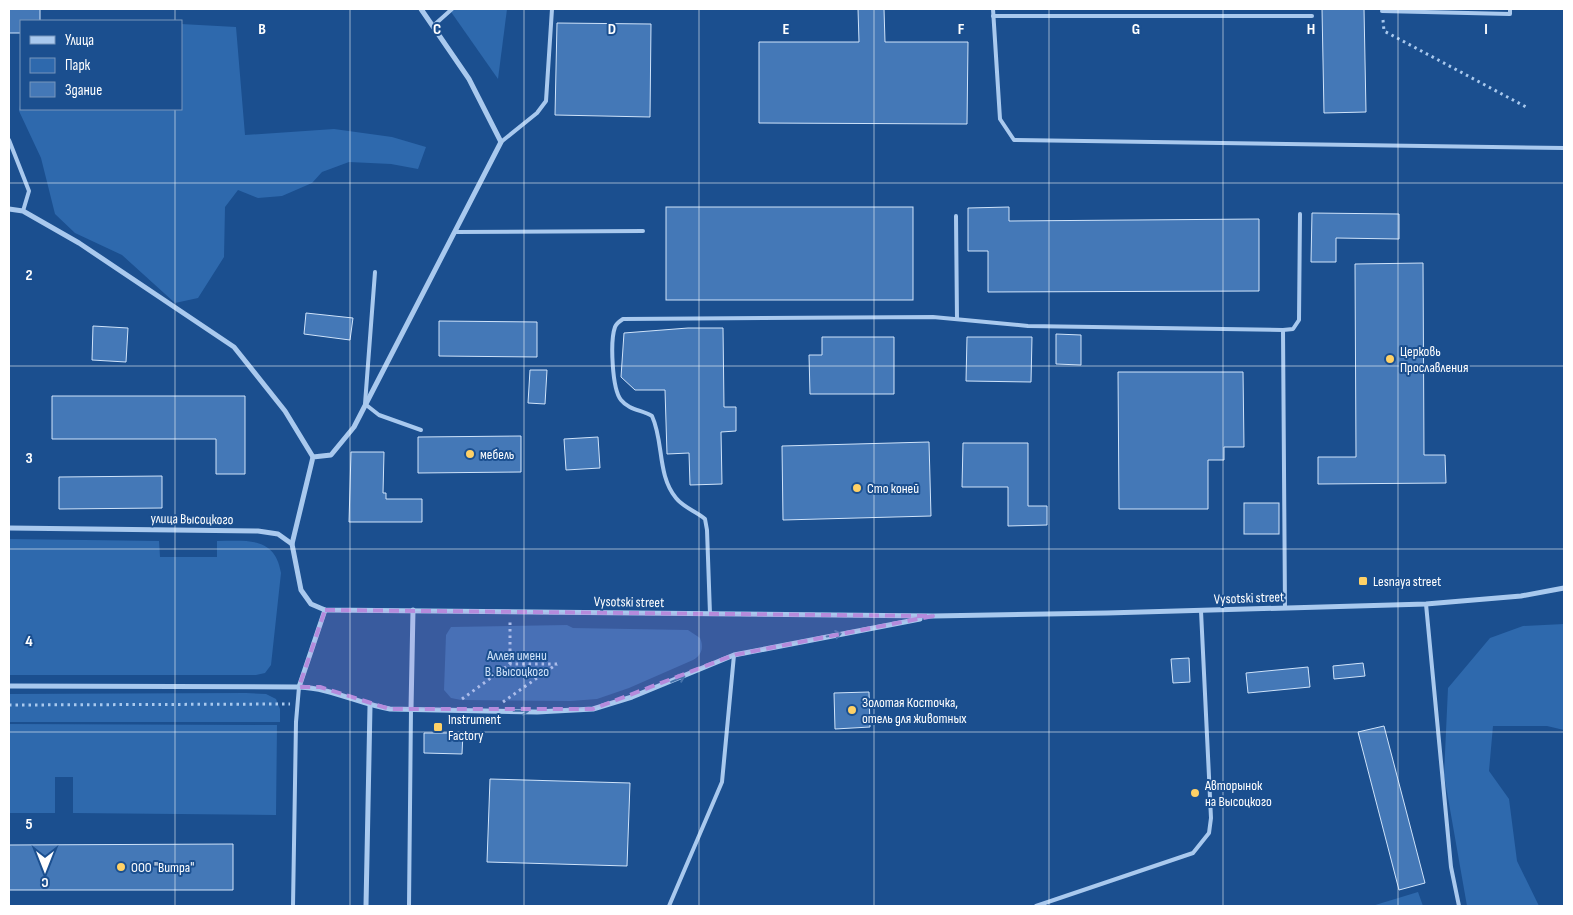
<svg xmlns="http://www.w3.org/2000/svg" width="1573" height="915" viewBox="0 0 1573 915" font-family="'Sofia Sans Condensed',sans-serif">
	<rect width="100%" height="100%" fill="#1b4f8f"/>
	<g fill="#2e69ad">
		<polygon points="449,9 507,9 498,79"/>
		<polygon points="181,24 236,27 245,135 334,129 392,137 426,147 418,169 391,164 349,162 322,172 312,183 282,196 258,198 238,190 225,207 224,257 198,298 175,303 122,255 75,233 55,214 41,158 19,111 21,99 21,109 181,109"/>
		<path d="M 9,539 L 159,541 L 160,557 L 217,557 L 217,541 C 247,541 275,536 281,573 L 271,665 L 265,673 L 256,675 L 9,675 Z"/>
		<polygon points="1564,624 1564,730 1547,726 1493,726 1489,771 1509,799 1517,861 1539,906 1467,906 1444,775 1448,688 1490,638 1523,626"/>
		<path d="M 567,625 L 573,628 L 688,630 L 700,638 C 704,647 702,655 693,660 L 629,688 L 597,699 L 571,701 L 461,700 L 451,698 L 444,690 L 446,635 L 451,627 Z"/>
		<polygon points="246,693 266,694 276,699 280,709 280,722 9,722 9,694"/>
		<polygon points="9,724 277,725 276,815 73,813 73,777 55,777 55,813 9,813"/>
		<polygon points="1418,892 1423,906 1372,906"/>
	</g>
	<g fill="#4478b7" stroke="#cfe3fa">
		<polygon points="9,9 40,9 40,21 21,21 21,33 9,33"/>
		<polygon points="858,9 884,9 885,42 968,42 967,124 759,123 759,42 859,42"/>
		<polygon points="1322,9 1364,9 1366,112 1324,113"/>
		<polygon points="557,23 651,24 650,117 555,115"/>
		<rect x="666" y="207" width="247" height="93"/>
		<polygon points="1009,207 1009,221 1259,219 1259,291 988,292 988,251 968,251 968,208"/>
		<polygon points="1312,213 1399,214 1399,239 1336,238 1336,262 1311,262"/>
		<polygon points="1423,263 1424,455 1445,455 1446,483 1318,484 1318,457 1356,457 1355,264"/>
		<polygon points="306,313 353,318 350,340 304,334"/>
		<polygon points="439,321 537,322 537,357 439,356"/>
		<polygon points="93,326 128,328 126,362 92,360"/>
		<polygon points="688,328 723,328 724,407 736,407 736,431 721,432 722,484 690,485 689,453 667,454 665,390 635,390 621,377 624,333"/>
		<polygon points="1056,334 1081,335 1081,365 1056,364"/>
		<polygon points="822,337 894,337 894,394 810,394 809,355 822,355"/>
		<polygon points="967,337 1032,337 1031,382 966,381"/>
		<polygon points="530,370 547,370 545,404 528,403"/>
		<polygon points="1118,372 1243,372 1244,447 1224,447 1224,460 1208,460 1208,509 1119,509"/>
		<polygon points="52,396 245,396 245,474 216,474 216,439 52,439"/>
		<polygon points="521,436 521,472 418,473 418,437"/>
		<polygon points="598,437 600,468 566,470 564,439"/>
		<polygon points="929,442 931,516 783,520 782,446"/>
		<polygon points="963,443 1028,443 1028,506 1047,506 1047,525 1008,526 1008,487 962,487"/>
		<polygon points="351,452 384,452 383,493 386,493 386,499 422,499 422,522 349,522"/>
		<polygon points="162,476 162,508 59,509 59,477"/>
		<rect x="1244" y="503" width="35" height="31"/>
		<polygon points="1189,658 1190,682 1173,683 1171,659"/>
		<polygon points="1363,663 1365,676 1334,679 1333,666"/>
		<polygon points="1308,667 1310,687 1248,693 1246,673"/>
		<polygon points="869,692 870,727 835,729 834,693"/>
		<polygon points="1384,726 1425,883 1399,890 1358,732"/>
		<polygon points="424,733 463,733 462,754 424,753"/>
		<polygon points="490,779 630,783 627,866 487,862"/>
		<polygon points="233,844 233,890 9,890 9,845"/>
	</g>
	<g fill="none" stroke-linecap="round" stroke-linejoin="round">
		<g stroke="#a9c9ee" stroke-width="3" stroke-dasharray="2.5 4" stroke-linecap="butt">
			<polyline points="1383,20 1384,31 1528,108"/>
			<polyline points="510,664 510,622"/>
			<polyline points="462,699 510,664 557,664"/>
			<polyline points="503,702 557,664"/>
			<polyline points="9,705 290,704"/>
		</g>
		<g stroke="#a9c9ee" stroke-width="4">
			<polyline points="993,9 1000,119 1014,140 1564,148"/>
			<polyline points="1382,11 1510,14 1510,9"/>
			<polyline points="993,16 1312,16"/>
			<polyline points="433,26 452,9"/>
			<polyline points="9,140 29,191 23,211"/>
			<polyline points="501,142 537,113 546,101 552,9"/>
			<polyline points="956,216 957,319"/>
			<polyline points="455,232 643,231"/>
			<polyline points="375,272 365,404 379,415 421,430"/>
			<polyline points="1283,330 1293,329 1299,320 1300,214"/>
			<polyline points="1426,604 1451,867 1459,906"/>
			<path d="M 710,614 L 707,530 L 705,519 C 696,511 684,508 676,498 C 657,475 664,442 652,416 C 642,410 629,410 621,400 C 612,389 610,341 615,327 C 616,324 620,321 623,319 L 933,317 L 1028,326 L 1283,330 L 1285,608"/>
			<polyline points="293,906 296,722 299,687"/>
			<polyline points="409,906 411,709"/>
			<polyline points="669,906 722,782 734,655"/>
			<polyline points="1036,906 1193,853 1209,833 1211,818 1201,611"/>
		</g>
		<g stroke="#a9c9ee" stroke-width="5">
			<polyline points="9,209 23,211 79,243 234,347 285,411 313,457"/>
			<polyline points="9,528 258,531 278,534 292,544 301,590 311,604 325,610 933,616 1107,613 1426,604 1521,596 1564,588"/>
			<polyline points="292,544 313,457 331,455 354,427 501,142 469,79 421,9"/>
			<path d="M 9,686 L 299,687 C 331,688 359,704 390,709 L 537,712 L 593,709 L 632,697 L 734,655 L 920,619"/>
			<polyline points="299,687 325,610"/>
			<polyline points="411,709 413,610"/>
			<polyline points="366,906 370,706"/>
		</g>
	</g>
	<defs><path id="oneway-shaft" d="M-6 0H5M1.5-3L5.5 0L1.5 3" fill="none" stroke-width="1.6" stroke-linecap="round" stroke-linejoin="round" transform="scale(1.25)"/></defs>
	<g stroke="#4674ac">
		<use href="#oneway-shaft" transform="translate(834 635) rotate(-11)"/>
		<use href="#oneway-shaft" transform="translate(678 679) rotate(-23)"/>
		<use href="#oneway-shaft" transform="translate(521 711) rotate(1)"/>
	</g>
	<path fill="#b68bdc" fill-opacity="0.2" stroke="#b68bdc" stroke-width="4" stroke-dasharray="10 6" stroke-linejoin="round" d="M 325,610 L 933,616 L 734,655 L 593,709 L 390,709 L 320,687 L 299,687 Z"/>
	<path fill="none" stroke="#fff" stroke-width="1" stroke-opacity="0.55" d="M 175,9 L 175,21M 350,9 L 350,906M 524,9 L 524,906M 699,9 L 699,906M 874,9 L 874,906M 1049,9 L 1049,906M 1223,9 L 1223,906M 1398,9 L 1398,906M 175,109 L 175,906M 9,183 L 1564,183M 9,366 L 1564,366M 9,549 L 1564,549M 9,732 L 1564,732"/>
	<g fill="#ffd166" stroke="#1b4f8f" stroke-width="2">
		<circle cx="1390" cy="359" r="5"/>
		<circle cx="470" cy="454" r="5"/>
		<circle cx="857" cy="488" r="5"/>
		<rect x="1358" y="576" width="10" height="10" rx="2.5"/>
		<circle cx="852" cy="710" r="5"/>
		<rect x="433" y="722" width="10" height="10" rx="2.5"/>
		<circle cx="1195" cy="793" r="5"/>
		<circle cx="121" cy="867" r="5"/>
	</g>
	<g text-anchor="middle" dominant-baseline="central" stroke-width="4" stroke-linejoin="round" paint-order="stroke">
		<g font-size="14" fill="#fff" stroke="#1b4f8f" text-anchor="start">
			<text x="1400" y="351">Церковь<tspan x="1400" dy="16">Прославления</tspan></text>
			<text x="480" y="454">мебель</text>
			<text x="867" y="488">Сто коней</text>
			<text x="1373" y="581">Lesnaya street</text>
			<text x="862" y="702">Золотая Косточка,<tspan x="862" dy="16">отель для животных</tspan></text>
			<text x="448" y="719">Instrument<tspan x="448" dy="16">Factory</tspan></text>
			<text x="1205" y="785">Авторынок<tspan x="1205" dy="16">на Высоцкого</tspan></text>
			<text x="131" y="867">ООО "Витра"</text>
		</g>
		<g font-size="14" fill="#fff" stroke="#1b4f8f">
			<text transform="translate(192 519) rotate(1)">улица Высоцкого</text>
			<text transform="translate(1249 598) rotate(-2)">Vysotski street</text>
			<text transform="translate(629 602) rotate(1)">Vysotski street</text>
		</g>
		<g font-size="14" fill="#cfe3fa" stroke="#1b4f8f">
			<text x="517" y="655">Аллея имени<tspan x="517" dy="16">В. Высоцкого</tspan></text>
		</g>
	</g>
	<g font-size="16" text-anchor="middle" font-weight="bold" fill="#fff" stroke="#1b4f8f" stroke-width="4" stroke-linejoin="round" paint-order="stroke">
		<text x="262" y="34">B</text>
		<text x="437" y="34">C</text>
		<text x="612" y="34">D</text>
		<text x="786" y="34">E</text>
		<text x="961" y="34">F</text>
		<text x="1136" y="34">G</text>
		<text x="1311" y="34">H</text>
		<text x="1486" y="34">I</text>
		<text x="29" y="280">2</text>
		<text x="29" y="463">3</text>
		<text x="29" y="646">4</text>
		<text x="29" y="829">5</text>
	</g>
	<rect width="1573" height="915" fill="none" stroke="#ffffff" stroke-width="20"/>
	<rect x="20" y="20" width="162" height="90" fill="#1b4f8f" stroke="#7695bc"/>
	<rect x="30" y="36" width="25" height="8" fill="#a9c9ee" stroke="#7695bc"/>
	<text x="65" y="45" font-size="15" fill="#ffffff">Улица</text>
	<rect x="30" y="58" width="25" height="15" fill="#2e69ad" stroke="#7695bc"/>
	<text x="65" y="70" font-size="15" fill="#ffffff">Парк</text>
	<rect x="30" y="82" width="25" height="15" fill="#4478b7" stroke="#7695bc"/>
	<text x="65" y="95" font-size="15" fill="#ffffff">Здание</text>
	<g transform="translate(45 870) rotate(180)" stroke="#1b4f8f" stroke-width="4" paint-order="stroke">
	<path d="M0-4L9 19L0 12L-9 19Z" fill="#ffffff"/>
	<text y="-8" font-size="14" font-weight="bold" text-anchor="middle" fill="#ffffff">С</text>
	</g>
</svg>
